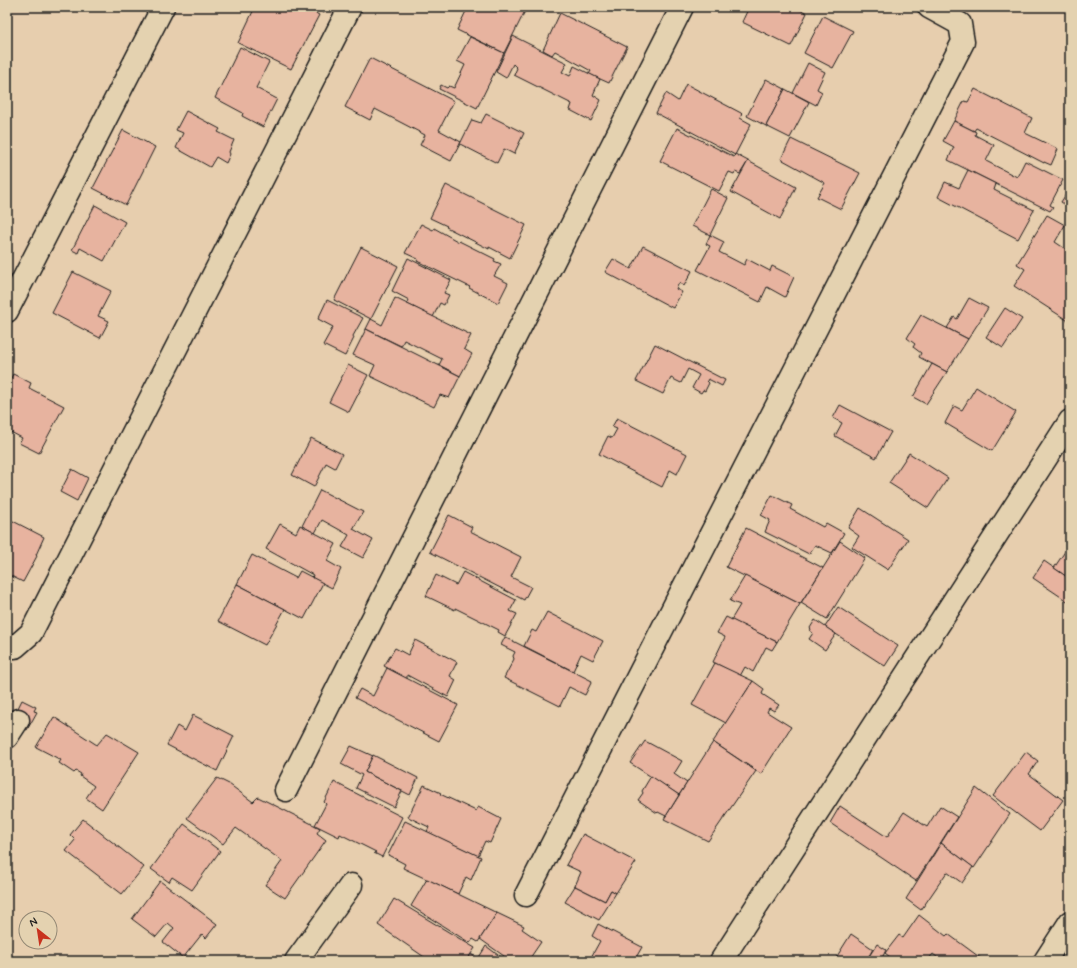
<svg xmlns="http://www.w3.org/2000/svg" width="1077" height="968" viewBox="0 0 1077 968" font-family="Mynerve,sans-serif">
	<rect width="100%" height="100%" fill="#e7ceae"/>
	<filter id="ink" filterUnits="userSpaceOnUse"><feTurbulence type="fractalNoise" baseFrequency=".025" numOctaves="2"/><feDisplacementMap in="SourceGraphic" scale="8" xChannelSelector="R" yChannelSelector="G"/><feConvolveMatrix kernelMatrix="1 2 1 2 8 2 1 2 1" color-interpolation-filters="sRGB"/></filter>
	<g filter="url(#ink)">
		<g fill="#e7b39f" stroke="#1c1c1c">
			<polygon points="255,7 262,10 264,7 305,7 319,15 291,69 238,43"/>
			<polygon points="312,7 327,7 324,13"/>
			<polygon points="468,7 527,7 504,53 457,30"/>
			<polygon points="749,7 795,7 807,13 791,46 742,22"/>
			<polygon points="560,13 627,47 609,83 589,74 591,71 555,51 552,55 543,50"/>
			<polygon points="823,16 853,31 833,68 804,53"/>
			<polygon points="513,36 567,63 562,72 570,76 574,66 600,79 593,95 601,100 591,121 570,110 572,104 514,75 517,68 513,64 506,78 496,72"/>
			<polygon points="470,37 504,53 477,108 439,89 441,85 447,88 449,86 454,88 465,65 457,61"/>
			<polygon points="240,47 269,62 256,88 277,99 263,127 242,116 243,113 215,98"/>
			<polygon points="370,58 454,101 439,130 461,142 451,161 420,145 425,135 375,109 370,120 345,107"/>
			<polygon points="808,63 825,72 817,89 822,92 816,105 793,93"/>
			<polygon points="766,79 785,89 766,126 747,116"/>
			<polygon points="686,84 741,113 742,114 740,118 751,124 735,155 656,113 666,93 678,101"/>
			<polygon points="785,89 809,102 790,138 766,126"/>
			<polygon points="975,89 1032,118 1025,133 1058,149 1051,165 1044,162 1044,163 976,128 974,131 954,121 964,101 968,102"/>
			<polygon points="186,111 220,129 218,132 234,140 229,152 230,154 226,163 216,157 210,167 176,148 183,133 176,130"/>
			<polygon points="486,114 524,133 514,154 504,149 497,163 460,144 472,120 481,123"/>
			<polygon points="954,121 976,132 975,135 994,145 986,161 1017,177 1025,161 1063,180 1050,205 1053,207 1050,211 948,160 954,147 943,141"/>
			<polygon points="677,128 734,157 735,154 748,161 740,174 735,172 734,174 729,172 719,191 660,161"/>
			<polygon points="123,130 155,147 126,205 93,188"/>
			<polygon points="791,139 860,173 841,209 817,197 825,183 781,159"/>
			<polygon points="748,161 796,187 780,219 731,192"/>
			<polygon points="968,170 996,184 994,190 1034,210 1018,239 938,197 945,182 959,188"/>
			<polygon points="446,185 526,225 510,258 489,247 489,249 446,227 447,226 430,218"/>
			<polygon points="1070,188 1070,208 1061,202"/>
			<polygon points="711,189 728,198 710,235 692,226"/>
			<polygon points="95,205 125,222 104,261 80,248 78,253 72,250"/>
			<polygon points="1047,215 1065,225 1055,242 1070,252 1070,322 1014,286 1025,269 1017,264"/>
			<polygon points="421,224 433,230 434,228 459,242 459,241 495,259 494,261 501,264 494,276 508,283 498,303 469,288 470,287 417,261 418,259 405,253"/>
			<polygon points="710,235 724,242 719,252 744,265 747,259 770,271 772,266 794,277 785,297 767,287 760,302 697,270 710,246 706,244"/>
			<polygon points="643,246 692,271 684,286 679,283 676,289 682,292 673,308 605,272 613,259 631,269"/>
			<polygon points="361,247 398,266 371,319 334,300"/>
			<polygon points="408,258 451,280 444,293 449,295 444,305 440,303 433,317 407,304 409,300 392,291"/>
			<polygon points="73,272 111,291 98,316 109,321 100,338 52,313"/>
			<polygon points="395,298 471,335 464,349 472,354 460,376 439,365 442,359 404,340 401,346 366,329 371,319 382,325"/>
			<polygon points="969,298 988,308 968,339 947,328 954,317 957,319"/>
			<polygon points="327,300 363,318 353,336 354,338 345,356 323,345 333,327 318,319"/>
			<polygon points="1005,308 1022,319 1003,348 986,337"/>
			<polygon points="921,315 968,339 947,372 919,357 921,353 913,347 915,344 907,338"/>
			<polygon points="366,329 460,376 449,398 440,395 434,407 370,376 375,365 353,355"/>
			<polygon points="655,344 725,380 722,386 708,379 707,381 709,383 705,391 703,390 701,393 692,388 699,375 688,369 681,383 671,378 663,394 636,381"/>
			<polygon points="932,364 947,372 926,404 913,397"/>
			<polygon points="348,365 368,375 349,412 329,402"/>
			<polygon points="13,374 31,383 29,388 64,406 39,453 19,443 22,438 7,430 7,386"/>
			<polygon points="976,387 1016,412 992,451 945,423 954,406 962,410"/>
			<polygon points="840,405 891,432 876,458 835,436 842,423 833,418"/>
			<polygon points="617,418 687,454 677,474 670,470 662,487 599,454 608,436 612,438 617,429 612,427"/>
			<polygon points="311,438 342,454 335,468 326,463 314,487 292,475"/>
			<polygon points="909,453 948,478 928,508 889,483"/>
			<polygon points="72,469 88,478 77,501 60,492"/>
			<polygon points="320,490 363,512 353,529 373,540 363,558 342,547 349,535 322,520 315,533 302,526"/>
			<polygon points="772,495 792,505 790,509 823,527 826,523 844,533 832,553 815,545 809,554 765,532 770,520 761,515"/>
			<polygon points="860,508 908,539 888,570 852,547 859,536 848,528"/>
			<polygon points="449,515 472,527 470,531 521,557 511,577 531,587 524,600 430,552"/>
			<polygon points="7,518 44,537 36,555 37,556 23,582 7,574"/>
			<polygon points="280,524 296,533 300,525 336,544 327,561 341,569 332,588 312,578 313,575 266,549"/>
			<polygon points="746,528 823,568 800,604 726,567"/>
			<polygon points="840,541 865,558 827,619 801,603"/>
			<polygon points="1070,544 1070,579 1054,568"/>
			<polygon points="252,555 296,578 300,571 323,583 304,619 237,584"/>
			<polygon points="1044,561 1070,579 1070,603 1033,578"/>
			<polygon points="463,572 516,600 510,611 517,614 505,636 498,632 499,630 455,608 455,610 426,596 436,575 456,585"/>
			<polygon points="745,576 800,604 777,642 731,620 740,605 730,601"/>
			<polygon points="237,584 285,609 265,645 218,621"/>
			<polygon points="838,607 898,646 885,666 825,627"/>
			<polygon points="547,612 603,641 593,660 581,654 573,671 524,646 532,630 536,632"/>
			<polygon points="726,617 777,642 772,650 766,647 753,672 745,667 740,676 713,662 725,637 717,633"/>
			<polygon points="815,620 836,634 825,650 809,639 813,633 810,631 811,629 810,628"/>
			<polygon points="505,637 592,681 585,695 569,687 560,706 504,678 514,659 513,656 515,652 501,645"/>
			<polygon points="415,640 457,662 450,676 456,680 448,697 407,675 407,679 384,666 395,648 408,655"/>
			<polygon points="715,663 753,681 726,723 692,705"/>
			<polygon points="387,668 458,705 439,741 355,698 360,689 373,696"/>
			<polygon points="753,681 764,689 762,694 779,705 774,711 769,708 767,712 791,727 761,774 713,742"/>
			<polygon points="22,700 36,707 34,711 37,712 27,730 11,722"/>
			<polygon points="193,715 234,736 217,771 167,745 177,726 185,731"/>
			<polygon points="54,717 97,745 107,733 139,752 102,809 86,798 94,786 80,776 81,774 76,771 74,773 59,763 61,760 36,747"/>
			<polygon points="645,741 682,761 674,774 687,783 679,795 630,763"/>
			<polygon points="713,742 756,771 708,841 664,819"/>
			<polygon points="351,746 373,756 365,772 402,791 394,807 356,788 362,775 341,764"/>
			<polygon points="1026,752 1038,761 1029,774 1063,800 1040,831 993,796"/>
			<polygon points="373,755 418,778 410,795 365,772"/>
			<polygon points="651,776 679,795 666,816 658,812 657,813 638,800 643,793 642,791"/>
			<polygon points="217,778 229,784 253,802 258,797 320,828 317,833 326,840 285,898 265,885 282,861 236,828 223,844 187,818"/>
			<polygon points="334,782 402,817 382,857 374,853 376,852 340,834 339,837 315,825 326,804 324,802"/>
			<polygon points="424,785 441,793 440,794 476,811 478,807 501,819 490,843 485,841 478,856 427,832 429,827 408,817"/>
			<polygon points="976,788 1010,814 974,868 941,843"/>
			<polygon points="840,806 887,837 904,812 927,827 940,806 957,817 916,881 830,823"/>
			<polygon points="83,819 144,867 122,894 66,851 75,840 70,835"/>
			<polygon points="405,821 481,857 471,880 466,877 458,894 403,868 405,864 388,855"/>
			<polygon points="184,824 220,851 192,890 172,877 169,882 151,869"/>
			<polygon points="583,834 636,862 616,893 611,890 605,901 575,886 581,872 566,865"/>
			<polygon points="941,843 973,867 962,883 947,872 921,910 906,899"/>
			<polygon points="427,879 497,913 478,942 473,939 470,943 411,906"/>
			<polygon points="160,881 217,924 206,938 202,934 183,958 163,942 174,928 168,923 156,937 132,919"/>
			<polygon points="575,886 605,901 611,890 616,893 599,920 565,902"/>
			<polygon points="394,899 475,948 466,961 430,961 378,925"/>
			<polygon points="497,913 524,926 522,929 541,942 528,961 511,961 480,939"/>
			<polygon points="919,915 946,936 948,934 982,959 981,961 942,961 933,954 927,961 895,961 885,953 899,935 903,938"/>
			<polygon points="598,924 642,947 634,961 595,961 590,959 600,941 592,936"/>
			<polygon points="851,934 873,949 866,961 834,961"/>
			<polygon points="877,944 886,950 882,958 887,961 866,961"/>
			<polygon points="486,946 506,961 466,961 471,954 478,959"/>
		</g>
		<g fill="none" stroke-linecap="round" stroke-linejoin="round">
			<g stroke="#1c1c1c" stroke-width="25">
				<g id="minor">
					<polyline points="7,311 163,7"/>
					<polyline points="7,647 15,647 31,633 350,7"/>
					<polyline points="7,737 18,720"/>
					<polyline points="286,790 682,7"/>
					<polyline points="526,895 963,42 960,24 929,7"/>
					<polyline points="296,961 351,885"/>
					<polyline points="721,961 1070,421"/>
					<polyline points="1045,961 1070,922"/>
				</g>
			</g>
			<use href="#minor" stroke="#e4d2b0" stroke-width="22"/>
		</g>
	</g>
	<rect width="1077" height="968" fill="none" stroke="#e4d2b0" stroke-width="24"/>
	<rect x="12" y="12" width="1053" height="944" fill="none" stroke="#1c1c1c" stroke-width="1.5" filter="url(#ink)"/>
	<g transform="translate(38 930) rotate(330)"><circle r="19" fill="#e4d2b0" stroke="#948975"/>
	<path d="M0-3L7 15L0 10L-7 15Z" fill="#c8321e"/>
	<text y="-6" font-size="11" font-weight="bold" text-anchor="middle" fill="#1c1c1c">N</text>
	</g>
</svg>
